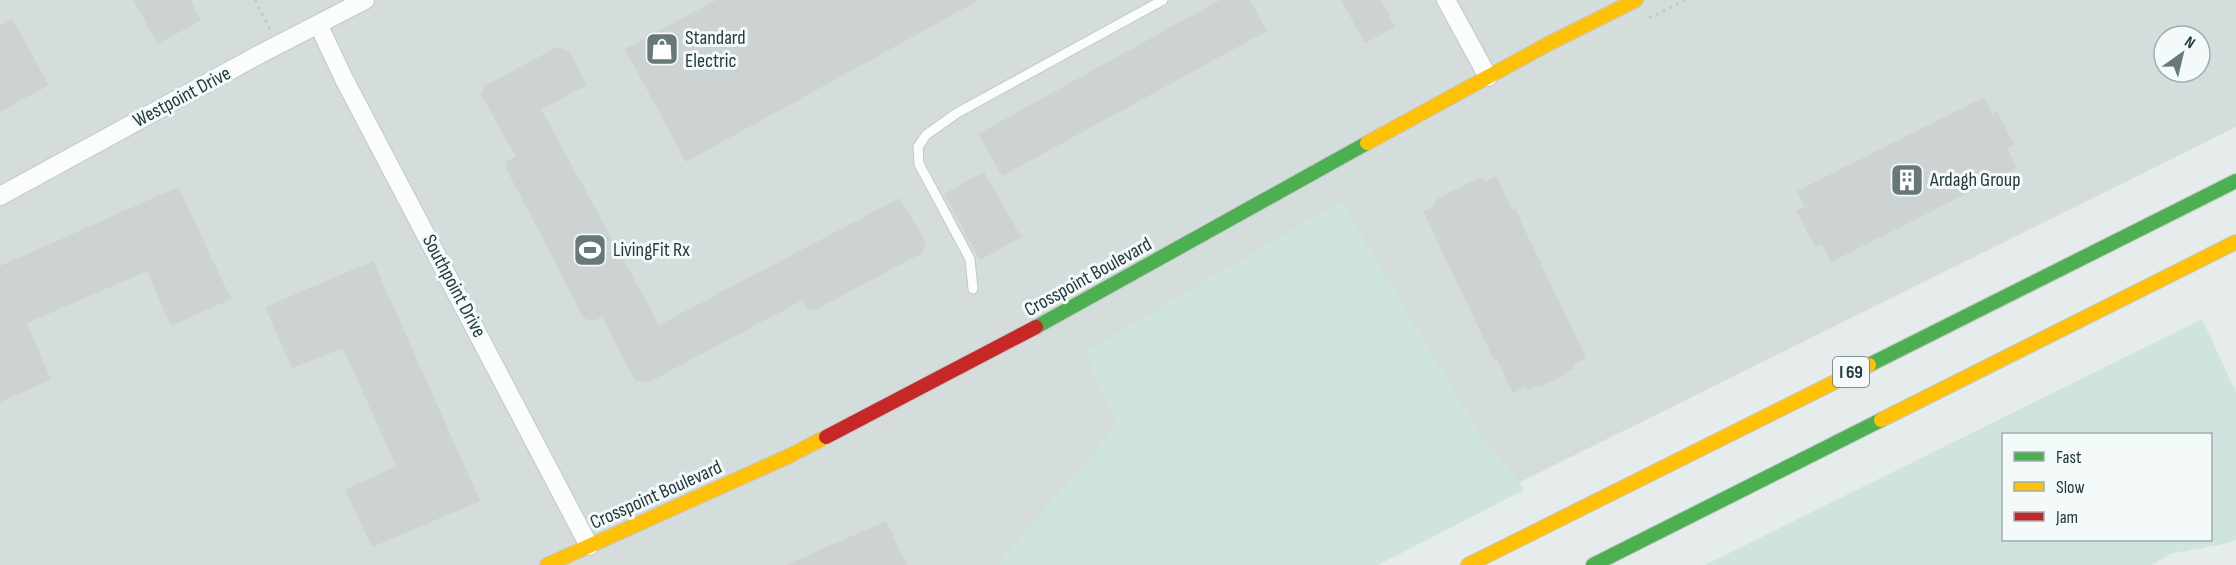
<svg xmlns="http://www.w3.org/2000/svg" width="2236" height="565" viewBox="0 0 2236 565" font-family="'Sofia Sans Condensed',sans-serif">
	<rect width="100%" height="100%" fill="#e6ebeb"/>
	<path fill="#d4dcdc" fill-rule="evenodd" d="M 0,0 L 2236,0 L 2236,127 L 1353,565 L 0,565 ZM 2164,36 L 2200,36 L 2200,72 L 2164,72 Z"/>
	<g fill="#cfe4df" fill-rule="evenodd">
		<polygon points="1341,201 1484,441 1505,464 1524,490 1378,565 997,565 1105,439 1118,421 1093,375 1088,350"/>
		<path d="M 2202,319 L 2236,392 L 2236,539 L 2228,543 L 2170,554 L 2152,565 L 1705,565 ZM 2004,434 L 2210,434 L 2210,540 L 2004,540 Z"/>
	</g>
	<g fill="#cdd2d2">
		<polygon points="133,0 190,0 201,20 158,44"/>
		<polygon points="716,0 979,0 686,162 625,49"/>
		<polygon points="1220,0 1250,0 1267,31 1002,176 978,134"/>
		<polygon points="1341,0 1381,0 1395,27 1365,43"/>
		<polygon points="12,19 49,85 0,112 0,26"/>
		<polygon points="557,47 568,50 587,85 541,109 659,325 900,198 926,243 922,253 815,310 806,308 803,300 647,383 635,380 602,317 593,321 584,318 507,170 506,162 516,156 481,95 485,86"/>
		<polygon points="1984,97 1992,114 1997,111 2014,145 2007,148 2017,168 1831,262 1822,244 1815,247 1796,211 1805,207 1797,191"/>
		<polygon points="984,172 1021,237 980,260 944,194"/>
		<polygon points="1496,176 1512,210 1515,209 1586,358 1575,363 1576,365 1573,366 1574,369 1563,374 1564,375 1538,388 1537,386 1528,391 1526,388 1523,388 1513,393 1497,359 1494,360 1423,211 1434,206 1435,201 1444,195 1470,182 1471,183 1481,178 1486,181"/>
		<polygon points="178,187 231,299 171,326 147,271 27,323 51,380 0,402 0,266"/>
		<polygon points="373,261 480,501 372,547 345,490 396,466 343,348 292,368 265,307"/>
		<polygon points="886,521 907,565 786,565"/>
	</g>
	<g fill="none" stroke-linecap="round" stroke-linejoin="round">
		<g stroke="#c3c8c8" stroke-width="11">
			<polyline id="lane" points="973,289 970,259 919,164 918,147 926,135 957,113 1163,0"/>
		</g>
		<g stroke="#c3c8c8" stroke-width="20">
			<g id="street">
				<polyline points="1446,0 1488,77"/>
				<polyline points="319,26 344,79 589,546"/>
				<polyline points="0,196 262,53 365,0"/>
			</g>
		</g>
		<g stroke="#c1c8c9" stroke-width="16">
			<g id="fast">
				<polyline points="1036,327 1367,143"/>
				<polyline points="1869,365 2236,181"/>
				<polyline points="1593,565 1881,420"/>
			</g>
		</g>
		<g stroke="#c1c8c9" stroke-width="16">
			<g id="slow">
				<polyline points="1367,143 1548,44 1636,0"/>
				<polyline points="1881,420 2236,242"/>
				<polyline points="547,565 789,456 826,437"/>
				<polyline points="1468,565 1869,365"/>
			</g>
		</g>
		<g stroke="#c1c8c9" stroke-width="16">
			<polyline id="jam" points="826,437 1036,327"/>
		</g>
		<g stroke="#c2caca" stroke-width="3" stroke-dasharray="3 4.5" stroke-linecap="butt">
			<polyline points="255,0 270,29"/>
			<polyline points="1649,18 1685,0"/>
		</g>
		<use href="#lane" stroke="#fbfcfc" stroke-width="9"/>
		<use href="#street" stroke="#fbfcfc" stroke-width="18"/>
		<use href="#fast" stroke="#4caf50" stroke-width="14"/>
		<use href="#slow" stroke="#ffc107" stroke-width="14"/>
		<use href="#jam" stroke="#c62828" stroke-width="14"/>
	</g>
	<defs>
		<g id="shop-square" transform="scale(1.725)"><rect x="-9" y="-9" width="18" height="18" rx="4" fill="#67787b" stroke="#f4f9f9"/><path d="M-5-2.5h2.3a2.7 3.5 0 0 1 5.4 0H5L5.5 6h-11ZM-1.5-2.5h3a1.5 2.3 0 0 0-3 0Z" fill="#fff"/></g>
		<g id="building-square" transform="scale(1.725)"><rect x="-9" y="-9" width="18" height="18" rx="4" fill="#67787b" stroke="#f4f9f9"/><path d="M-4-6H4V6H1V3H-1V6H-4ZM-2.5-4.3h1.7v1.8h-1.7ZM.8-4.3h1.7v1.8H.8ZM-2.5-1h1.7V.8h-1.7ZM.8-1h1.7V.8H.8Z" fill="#fff"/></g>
		<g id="stadium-square" transform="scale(1.725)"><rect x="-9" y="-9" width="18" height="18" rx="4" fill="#67787b" stroke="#f4f9f9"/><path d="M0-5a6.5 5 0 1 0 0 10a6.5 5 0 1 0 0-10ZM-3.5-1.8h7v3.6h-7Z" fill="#fff"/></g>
	</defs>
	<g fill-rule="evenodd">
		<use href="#shop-square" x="662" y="49"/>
		<use href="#building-square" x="1907" y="180"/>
		<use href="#stadium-square" x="590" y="250"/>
	</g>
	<g text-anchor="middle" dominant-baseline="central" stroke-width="6" stroke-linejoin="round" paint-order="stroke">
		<rect fill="#f4f9f9" stroke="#627377" stroke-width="1.5" x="1833" y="357" width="36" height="30" rx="4.5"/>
		<g font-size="18" font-weight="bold" fill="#233a3f">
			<text x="1851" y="372">I 69</text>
		</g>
		<g font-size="20" fill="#233a3f" stroke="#f4f9f9" text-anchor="start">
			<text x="685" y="38">Standard<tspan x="685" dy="23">Electric</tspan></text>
			<text x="1930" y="180">Ardagh Group</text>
			<text x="613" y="250">LivingFit Rx</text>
		</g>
		<g font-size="20" fill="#233a3f" stroke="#f4f9f9">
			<text transform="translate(182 97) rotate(-28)">Westpoint Drive</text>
			<text transform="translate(1088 277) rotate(-29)">Crosspoint Boulevard</text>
			<text transform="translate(454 286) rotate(62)">Southpoint Drive</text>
			<text transform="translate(656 495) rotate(-24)">Crosspoint Boulevard</text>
		</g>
	</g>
	<rect x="2002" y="433" width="210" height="108" fill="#f4f9f9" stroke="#a0adaf" stroke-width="1.5"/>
	<rect x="2014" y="452" width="30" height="9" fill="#4caf50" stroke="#a0adaf" stroke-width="1.5"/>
	<text x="2056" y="463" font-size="18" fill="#233a3f">Fast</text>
	<rect x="2014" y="482" width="30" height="9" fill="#ffc107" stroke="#a0adaf" stroke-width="1.5"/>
	<text x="2056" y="493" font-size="18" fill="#233a3f">Slow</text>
	<rect x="2014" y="512" width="30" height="9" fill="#c62828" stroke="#a0adaf" stroke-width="1.5"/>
	<text x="2056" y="523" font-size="18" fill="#233a3f">Jam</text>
	<g transform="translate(2182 54) rotate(34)"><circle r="28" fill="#f4f9f9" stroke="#a0adaf" stroke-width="1.5"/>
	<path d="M0-4.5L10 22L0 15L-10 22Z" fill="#67787b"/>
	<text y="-9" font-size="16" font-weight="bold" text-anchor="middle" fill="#233a3f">N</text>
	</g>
</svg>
